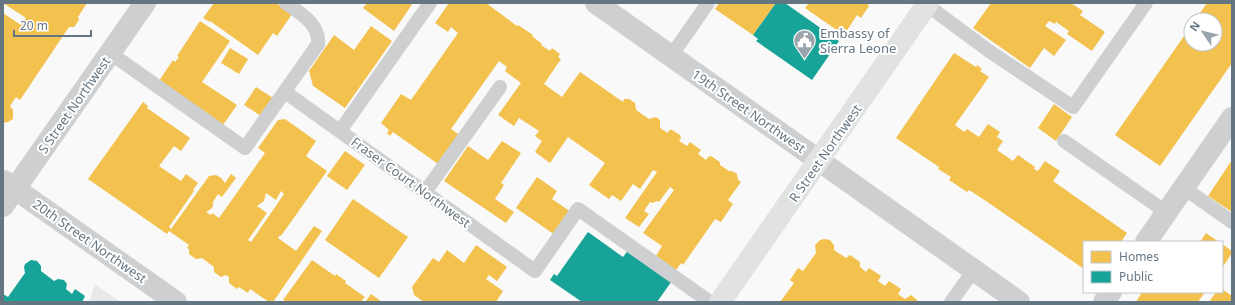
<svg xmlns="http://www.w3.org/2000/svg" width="1235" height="305" font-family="'Noto Sans',sans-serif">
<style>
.built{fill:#e8e9e9}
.homes{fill:#f2c14e;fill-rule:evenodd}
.public{fill:#17a398}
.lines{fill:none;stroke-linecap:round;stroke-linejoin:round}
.service{stroke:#cecfd0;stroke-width:14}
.minor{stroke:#cecfd0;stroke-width:22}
.secondary{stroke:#e1e2e2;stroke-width:22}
.labels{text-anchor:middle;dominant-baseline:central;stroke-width:4;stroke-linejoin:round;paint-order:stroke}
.poi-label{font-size:13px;fill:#657683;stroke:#fff;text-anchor:start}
.street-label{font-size:13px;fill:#657683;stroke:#fff}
</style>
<rect width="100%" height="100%" fill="#f9f9f9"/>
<polygon class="built" points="95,284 121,302 89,302"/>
<g class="homes">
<polygon points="3,3 87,3 78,17 79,20 74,27 69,27 20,100 16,97 10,106 13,110 13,119 8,122 3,123 3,13 21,25 26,18"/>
<polygon points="214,3 276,3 292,14 277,36 273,33 258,55 210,21 210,22 203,18"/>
<polygon points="367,3 413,3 394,31 363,8"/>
<polygon points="449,3 486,3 517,26 518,25 533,35 532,36 542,44 541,45 550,51 552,48 560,54 558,57 561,59 544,84 562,97 580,72 623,102 624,99 629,99 635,103 636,110 649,119 656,117 660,120 660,128 668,133 669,130 672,130 680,135 681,138 679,141 687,146 690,142 701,150 698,154 706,160 708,157 711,156 720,162 720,165 729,171 732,171 737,174 738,180 741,182 728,200 733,204 721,222 715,219 683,265 681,263 676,270 656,256 662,246 643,233 674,190 670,187 659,202 657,201 652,203 650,202 644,211 649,214 639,227 625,218 657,172 653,170 640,189 633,184 621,201 612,195 609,199 589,185 605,163 568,137 550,163 535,152 542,141 535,136 539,131 519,118 514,126 498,115 521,83 505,71 507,67 499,61 451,129 461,136 441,166 393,132 390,136 387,133 389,130 381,123 401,94 411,100 458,33 451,27 448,32 435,23"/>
<polygon points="719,3 776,3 753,35 715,9"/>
<polygon points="809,3 870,3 868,5 869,6 861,18 857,15 844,35 805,8"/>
<polygon points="991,3 1071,3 1083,11 1080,15 1105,32 1092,51 1067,34 1069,31 1056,22 1055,24 1049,21 1045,26 1066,40 1054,56 1044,48 1030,68 973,28"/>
<polygon points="1207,3 1232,3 1232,63 1160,166 1115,135 1191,26 1191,44 1215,44 1215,20 1195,20"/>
<polygon points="200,21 230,41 202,82 237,105 223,125 159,81 173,60 175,62 179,57 177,56"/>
<polygon points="371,26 392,41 345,108 313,86 309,71 334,35 354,50"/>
<polygon points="230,48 248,59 239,74 221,63"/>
<polygon points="954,53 976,67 977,65 982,69 980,71 989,77 955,125 964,132 967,129 979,137 988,124 1000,132 997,137 1003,141 997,150 1013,161 1018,155 1035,167 1034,169 1038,171 1045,161 1060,171 1053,181 1127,233 1121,242 1084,242 1084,269 986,201 969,190 967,192 949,180 951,177 938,169 939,167 896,138"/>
<polygon points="256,87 273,98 261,116 244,105"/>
<path d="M 143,102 L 148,106 L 147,108 L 190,138 L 181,151 L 174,146 L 159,166 L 181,181 L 186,174 L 198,183 L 193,190 L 194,191 L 169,227 L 171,229 L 209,176 L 216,175 L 221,178 L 225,183 L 231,174 L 236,178 L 222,197 L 218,194 L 213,202 L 213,206 L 211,209 L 206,212 L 211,215 L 212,213 L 219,218 L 265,153 L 258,148 L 278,120 L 285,119 L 316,141 L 306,156 L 327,171 L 281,236 L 280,235 L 278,238 L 296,251 L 314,226 L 322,231 L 273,302 L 269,302 L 250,289 L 248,293 L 239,287 L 237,289 L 229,283 L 229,277 L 226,275 L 221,277 L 214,272 L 214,267 L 202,258 L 196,259 L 189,254 L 189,249 L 187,248 L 189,245 L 169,231 L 167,234 L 88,179 ZM 281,191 L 284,194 L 251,242 L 248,240 L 267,213 L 257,206 L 264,201 L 266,193 L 276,200 Z"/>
<polygon points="1054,104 1072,117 1056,141 1038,128"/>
<polygon points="502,141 521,153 501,183 504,185 495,199 514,212 506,223 444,181 468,146 488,160"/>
<polygon points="345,151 365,165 347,190 327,176"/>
<polygon points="1232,160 1232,212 1208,196"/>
<polygon points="537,177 557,191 552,199 571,212 555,235 516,208"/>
<polygon points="353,199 408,237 379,278 325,240"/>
<polygon points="1206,233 1219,242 1200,242"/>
<polygon points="824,239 830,240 834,245 834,250 846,258 850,255 860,262 860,267 866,272 869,268 881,276 878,281 885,286 889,281 901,289 898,294 905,299 911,295 917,300 917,302 780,302 794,283 790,280 798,268 803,271 816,253 815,245 820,240"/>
<polygon points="1222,244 1232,251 1232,253 1222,268"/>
<polygon points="476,245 507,267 497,281 489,275 486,279 503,291 496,302 424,302 414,295 412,287 433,258 439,262 447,250 464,263"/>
<polygon points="312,260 335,276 336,274 346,281 345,283 365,297 362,300 365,302 287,302 283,300"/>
<polygon points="1222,289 1232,296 1232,302 1209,302 1216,292 1222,292"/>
<polygon points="1142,292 1205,292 1198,302 1136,302"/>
<polygon points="371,294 382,302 365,302"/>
</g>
<g class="public">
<polygon points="776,3 785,3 839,41 812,80 756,41 758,39 753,35"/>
<polygon points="588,232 623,257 630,248 674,278 657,302 582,302 550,280 554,274 557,276"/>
<polygon points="31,260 37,261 41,266 41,271 54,281 58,279 64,280 67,284 66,289 72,294 75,289 85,296 82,302 3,302 3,294 8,297 25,273 24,267 25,264"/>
</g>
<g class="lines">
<g class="service">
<polyline points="927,5 989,51 1073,107 1146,3"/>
<path d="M 110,53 L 245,148 L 318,44 C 320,24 300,13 286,3"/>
<polyline points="671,56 708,3"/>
<polyline points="285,92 535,271 578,209 710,302"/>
<polyline points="340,131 430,3"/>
<polyline points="1064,141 1166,212"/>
<polyline points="1184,188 1232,222"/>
<polyline points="425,192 500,87"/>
<polyline points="951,302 974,270"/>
</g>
<g class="minor">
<polyline points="596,3 1019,302"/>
<polyline points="4,181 176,302"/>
<polyline points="3,206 145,3"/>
<polyline points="1146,242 1232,118"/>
<polyline points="1104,302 1111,292"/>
</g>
<polyline class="secondary" points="720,302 928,3"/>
</g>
<defs>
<symbol id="civic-pin" viewBox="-11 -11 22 30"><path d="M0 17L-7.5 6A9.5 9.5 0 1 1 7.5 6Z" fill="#99a4ac" stroke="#fff"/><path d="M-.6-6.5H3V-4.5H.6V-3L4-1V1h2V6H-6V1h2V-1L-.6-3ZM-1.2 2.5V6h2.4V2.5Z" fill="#fff"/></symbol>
</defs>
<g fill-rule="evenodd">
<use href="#civic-pin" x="792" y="28" width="25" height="34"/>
</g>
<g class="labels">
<g class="poi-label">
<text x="820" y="33">Embassy of<tspan x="820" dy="15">Sierra Leone</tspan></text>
</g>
<g class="street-label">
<text transform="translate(74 105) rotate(-55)">S Street Northwest</text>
<text transform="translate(749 111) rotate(35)">19th Street Northwest</text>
<text transform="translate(825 153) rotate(-55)">R Street Northwest</text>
<text transform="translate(411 182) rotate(36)">Fraser Court Northwest</text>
<text transform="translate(90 241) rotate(35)">20th Street Northwest</text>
</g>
</g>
<rect width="1235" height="305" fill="none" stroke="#657683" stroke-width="8"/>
<rect x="1083" y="241" width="140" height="52" fill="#ffffff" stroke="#c1c8cd"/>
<rect x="1091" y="251" width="20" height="12" fill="#f2c14e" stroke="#c1c8cd"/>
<text x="1119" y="261" font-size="12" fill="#657683">Homes</text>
<rect x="1091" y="271" width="20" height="12" fill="#17a398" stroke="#c1c8cd"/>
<text x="1119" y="281" font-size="12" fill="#657683">Public</text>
<g transform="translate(1203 32) rotate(305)"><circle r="19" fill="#ffffff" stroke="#c1c8cd"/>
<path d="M0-3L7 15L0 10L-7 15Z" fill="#99a4ac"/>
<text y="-6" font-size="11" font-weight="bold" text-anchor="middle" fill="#657683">N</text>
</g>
<path d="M14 30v6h77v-6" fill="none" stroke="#657683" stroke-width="2"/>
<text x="20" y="30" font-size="12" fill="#657683" stroke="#ffffff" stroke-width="3" paint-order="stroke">20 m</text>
</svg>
